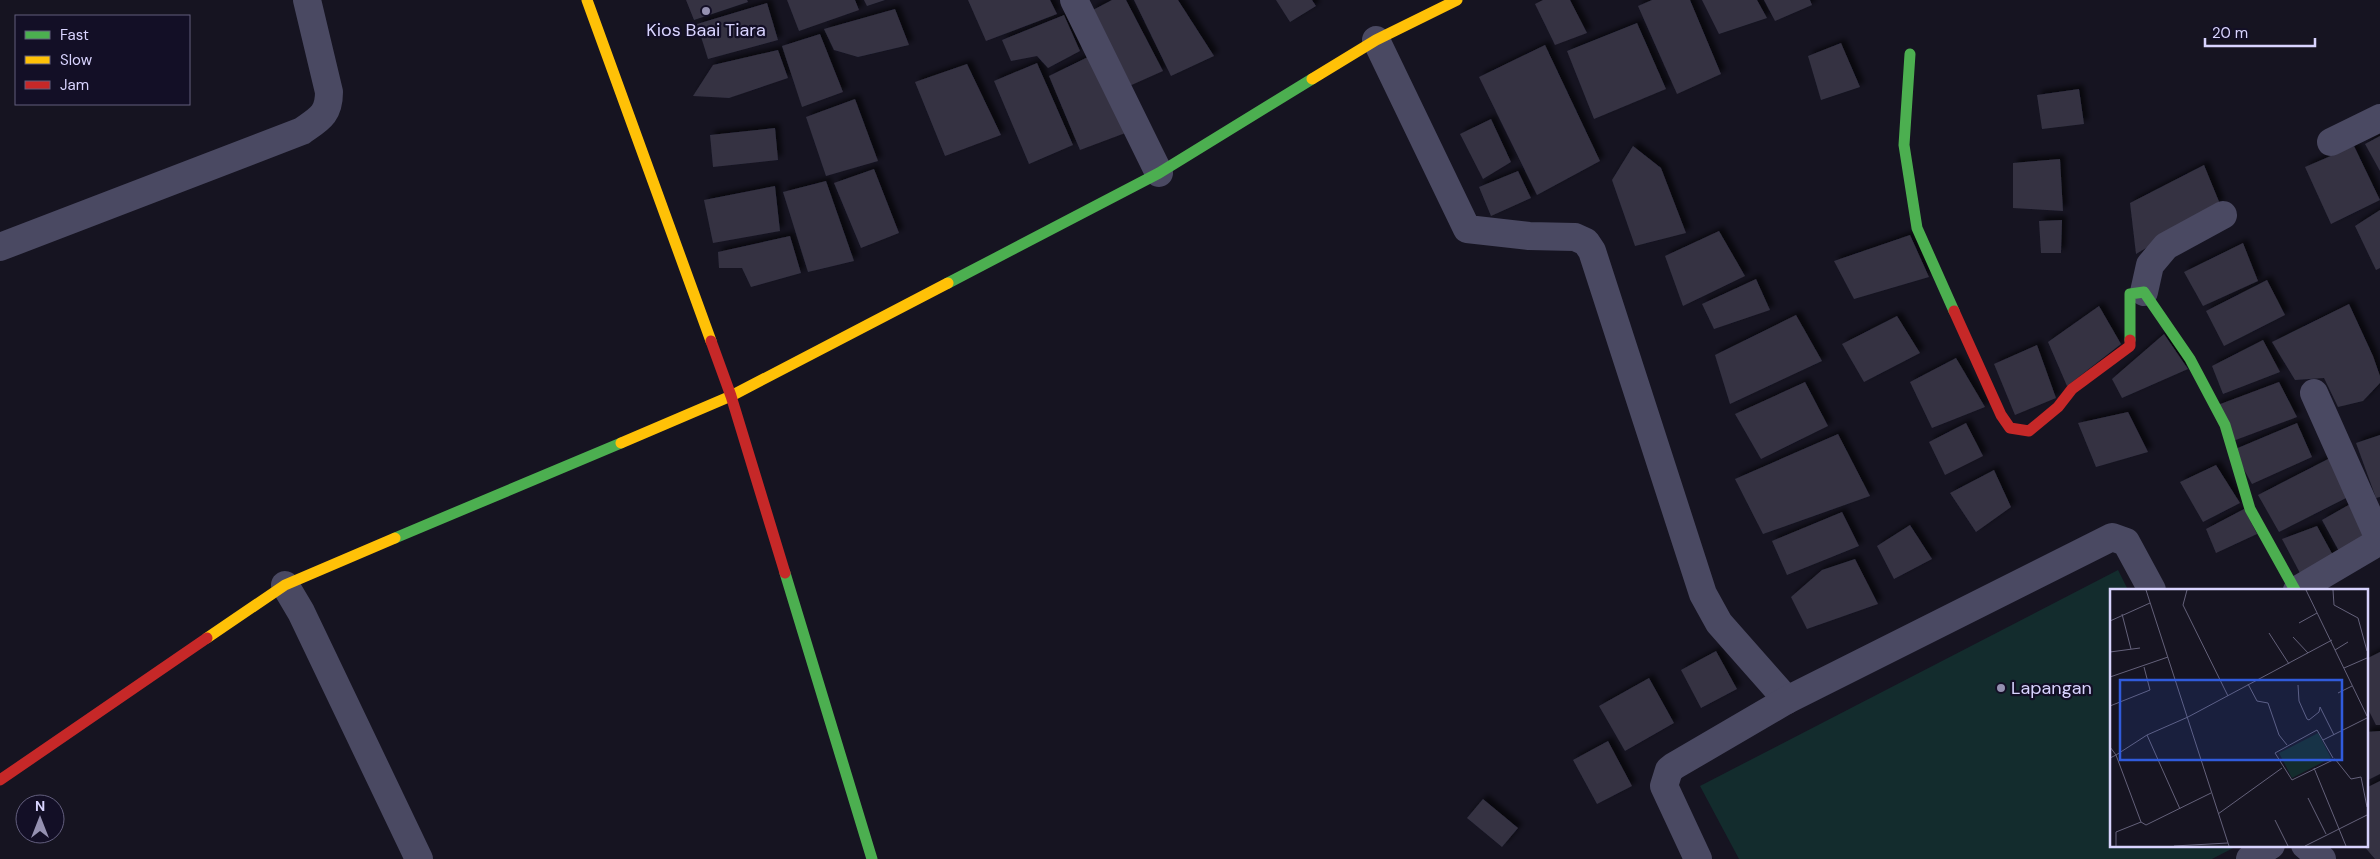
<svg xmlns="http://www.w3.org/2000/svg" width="2380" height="859" font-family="'DM Sans',sans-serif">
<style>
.green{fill:#132c2d}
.building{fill:#343243;filter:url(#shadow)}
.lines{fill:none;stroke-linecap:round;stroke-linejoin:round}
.street{stroke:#4a4962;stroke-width:28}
.fast{stroke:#4caf50;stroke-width:11}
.slow{stroke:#ffc107;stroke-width:11}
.jam{stroke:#c62828;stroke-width:11}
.poi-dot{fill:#9591b1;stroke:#130f26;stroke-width:2}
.labels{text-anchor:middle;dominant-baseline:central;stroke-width:4.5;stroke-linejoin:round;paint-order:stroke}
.poi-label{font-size:18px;fill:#d9d4ff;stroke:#130f26}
.inset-road{fill:none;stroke:#64617a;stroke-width:1}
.view{fill:#305bdc;fill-opacity:0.15;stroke:#305bdc;stroke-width:2.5}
.inset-edge{fill:none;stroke:#d9d4ff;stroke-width:2.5}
</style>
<defs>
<filter id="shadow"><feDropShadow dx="4.5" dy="-4.5" stdDeviation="2.5" flood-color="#0009"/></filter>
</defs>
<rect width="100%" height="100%" fill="#161421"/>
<polygon class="green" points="2118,570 2128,590 2111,590 2111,845 2239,845 2212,859 1739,859 1700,786"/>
<g class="building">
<polygon points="686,0 747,0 748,2 694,20"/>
<polygon points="787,0 855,0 859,10 799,31"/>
<polygon points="864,0 885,0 867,6"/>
<polygon points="968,0 1050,0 1057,14 986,41"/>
<polygon points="1112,0 1126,0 1163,71 1127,87 1091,11"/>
<polygon points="1134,0 1178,0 1214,56 1171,76"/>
<polygon points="1276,0 1312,0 1316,6 1290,22"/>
<polygon points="1543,0 1570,0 1587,33 1555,45 1535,4"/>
<polygon points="1652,0 1690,0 1721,74 1677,94 1638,6"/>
<polygon points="1702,0 1757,0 1767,18 1719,34"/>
<polygon points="1764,0 1810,0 1812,5 1775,21"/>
<polygon points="767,3 778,40 708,59 697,24"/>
<polygon points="895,9 909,45 858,57 834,50 824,29"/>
<polygon points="1064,15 1080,51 1048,68 1037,56 1011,61 1002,40"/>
<polygon points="1637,23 1666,89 1594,119 1567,51"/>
<polygon points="820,34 843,92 802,107 782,46"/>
<polygon points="1841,43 1860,87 1821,100 1808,56"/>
<polygon points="1545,45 1600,161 1537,195 1479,77"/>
<polygon points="778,50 788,78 729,98 693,96 713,65"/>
<polygon points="1090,56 1128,132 1080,150 1049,76"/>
<polygon points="1037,63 1073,145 1029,164 994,81"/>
<polygon points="967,64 1001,135 945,156 915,82"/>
<polygon points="2079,89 2084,124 2042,129 2037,95"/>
<polygon points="855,99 878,161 826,176 806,117"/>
<polygon points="1491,119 1511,162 1483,179 1460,134"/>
<polygon points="775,128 778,160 713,167 710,135"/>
<polygon points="2380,136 2380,171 2365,144"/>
<polygon points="1633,146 1661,168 1686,233 1635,246 1612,180"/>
<polygon points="2354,146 2380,200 2331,224 2305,167"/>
<polygon points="2060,159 2063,211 2013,208 2013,163"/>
<polygon points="2204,165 2220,204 2136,254 2130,203"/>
<polygon points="874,169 899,233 861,248 834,183"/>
<polygon points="1518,171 1531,198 1491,216 1479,187"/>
<polygon points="826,181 854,261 808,272 783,192"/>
<polygon points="775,186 780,231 713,243 704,200"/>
<polygon points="2380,210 2380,268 2376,270 2355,226"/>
<polygon points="2062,220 2061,253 2041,253 2039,221"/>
<polygon points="1719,231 1745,276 1683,306 1665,256"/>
<polygon points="1910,235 1929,277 1854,299 1834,261"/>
<polygon points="790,236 801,273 751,287 742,268 719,268 718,252"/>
<polygon points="2243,243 2258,281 2203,306 2184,272"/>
<polygon points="1756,279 1770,310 1714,329 1702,304"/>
<polygon points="2267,280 2285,315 2224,346 2206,311"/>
<polygon points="2349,304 2373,356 2380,376 2380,383 2363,401 2338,407 2324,378 2295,380 2272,342"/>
<polygon points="2099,306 2121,344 2067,386 2048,342"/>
<polygon points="1796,315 1822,361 1730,404 1715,355"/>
<polygon points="1897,316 1920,353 1864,382 1842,344"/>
<polygon points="2164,334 2188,369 2122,398 2112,379"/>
<polygon points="2263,340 2280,372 2223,394 2212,366"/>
<polygon points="2037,345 2056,398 2015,415 1994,364"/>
<polygon points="1956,358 1985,407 1932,428 1910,382"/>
<polygon points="1805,382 1828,426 1761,459 1735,414"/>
<polygon points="2279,382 2297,417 2233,441 2215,406"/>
<polygon points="2128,412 2148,452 2096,467 2078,423"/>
<polygon points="1966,423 1983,456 1945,475 1929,442"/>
<polygon points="2297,423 2312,457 2252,484 2233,450"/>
<polygon points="1838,434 1870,496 1763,534 1735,479"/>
<polygon points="2380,435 2380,497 2376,498 2356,443"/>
<polygon points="2332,457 2352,495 2279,532 2258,495"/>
<polygon points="2216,465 2240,503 2203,522 2180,482"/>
<polygon points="1994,470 2011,507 1976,532 1950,493"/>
<polygon points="2352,503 2373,537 2340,553 2322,520"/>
<polygon points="2244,509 2257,534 2216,553 2206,529"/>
<polygon points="1842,512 1859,546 1787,575 1772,541"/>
<polygon points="1910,525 1932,559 1894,579 1877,546"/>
<polygon points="2317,526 2335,559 2301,575 2282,539"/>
<polygon points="1855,559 1878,604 1807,629 1791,597 1822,570"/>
<polygon points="1716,651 1737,689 1701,708 1681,670"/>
<polygon points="2380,652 2380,725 2376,725 2366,705 2366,659"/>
<polygon points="1649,678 1674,723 1625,751 1599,706"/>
<polygon points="2380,731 2380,774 2366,781 2366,732"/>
<polygon points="1608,741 1632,786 1597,804 1573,760"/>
<polygon points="2380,781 2380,859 2375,859 2363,845 2366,845 2366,788"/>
<polygon points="1483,799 1518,828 1502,847 1467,818"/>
</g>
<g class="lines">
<g class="street">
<polyline points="1074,0 1159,173"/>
<polyline points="1376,40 1467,229 1529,236 1575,237 1586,242 1592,251 1703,594 1719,623 1787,700"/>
<polyline points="2331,142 2380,118"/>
<path d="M 0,247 L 302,131 C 319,119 329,115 329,92 L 307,0"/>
<polyline points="2144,292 2150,265 2166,246 2223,215"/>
<polyline points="285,585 301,612 419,859"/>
<polyline points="2297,590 2380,541 2314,393"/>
<polyline points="2305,845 2322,859"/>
<polyline points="1698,859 1664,786 1669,770 1674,766 1787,700 2112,537 2126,542 2152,590"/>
<polyline points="2250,859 2271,845"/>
</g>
<g class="fast">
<polyline points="1910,54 1904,145 1917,228 1954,311"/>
<polyline points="948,283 1159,173 1312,79"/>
<polyline points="2130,340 2130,294 2144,292 2190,359 2225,425 2250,509 2295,590"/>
<polyline points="395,538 621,443"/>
<polyline points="785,573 872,859"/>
</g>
<g class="slow">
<polyline points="587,0 711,341"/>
<polyline points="1312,79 1376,40 1457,0"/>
<polyline points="621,443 731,396 948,283"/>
<polyline points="207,638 285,585 395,538"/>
</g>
<g class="jam">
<polyline points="1954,311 2001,415 2010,428 2029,431 2058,407 2072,389 2130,346 2130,340"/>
<polyline points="711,341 731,396 785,573"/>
<polyline points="0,780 207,638"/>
</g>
</g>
<g class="poi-dot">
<circle cx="706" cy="11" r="5"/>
<circle cx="2001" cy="688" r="5"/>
</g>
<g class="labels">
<g class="poi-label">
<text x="706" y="30">Kios Baai Tiara</text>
<text x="2011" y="688" text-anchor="start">Lapangan</text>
</g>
</g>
<g transform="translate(2110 589)">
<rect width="258" height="258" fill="#161421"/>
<path d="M 208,144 L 221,169 L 182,189 L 169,164 Z" fill="#132c2d"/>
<path class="inset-road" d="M 36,1 L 119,257M 77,1 L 73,16 L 118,107M 196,1 L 257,127M 223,1 L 224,16 L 248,29 L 257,62M 12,25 L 21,60M 0,32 L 40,14M 189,34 L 207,24M 159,44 L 179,75M 183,48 L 198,64M 225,61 L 238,53M 0,63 L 30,59M 234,79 L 257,69M 0,88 L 58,68M 138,95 L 147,112 L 158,114 L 169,146 L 177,156M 188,96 L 189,112 L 197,130 L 199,131 L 209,123 L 210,118 L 224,146M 228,104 L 242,97M 0,117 L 40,101 L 34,78M 37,146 L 70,220M 213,151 L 257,129M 0,158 L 6,166 L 0,169M 223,169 L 207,141 L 165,164 L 182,191 L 225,170 L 241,190 L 251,188 L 257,218M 204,179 L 236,257M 101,204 L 36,236 L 31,233 L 6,166 L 37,146 L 78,128 L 222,51M 198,209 L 216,245M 108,225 L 172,179M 165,231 L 178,257M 6,257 L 6,243 L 31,233M 64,257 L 118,254M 195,257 L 257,226"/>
<path class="view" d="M 10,91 L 232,91 L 232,171 L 10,171 Z"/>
<rect width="258" height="258" class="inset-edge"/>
</g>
<rect x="15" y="15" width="175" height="90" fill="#130f26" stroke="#625e7d"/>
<rect x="25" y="31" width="25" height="8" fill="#4caf50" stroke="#625e7d"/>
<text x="60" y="40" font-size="15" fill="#d9d4ff">Fast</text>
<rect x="25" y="56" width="25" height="8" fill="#ffc107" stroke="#625e7d"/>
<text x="60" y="65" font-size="15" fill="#d9d4ff">Slow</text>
<rect x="25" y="81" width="25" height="8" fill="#c62828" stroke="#625e7d"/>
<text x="60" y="90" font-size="15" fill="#d9d4ff">Jam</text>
<g transform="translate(40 819)"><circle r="24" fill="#130f26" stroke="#625e7d"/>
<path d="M0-4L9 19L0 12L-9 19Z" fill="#9591b1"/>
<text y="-8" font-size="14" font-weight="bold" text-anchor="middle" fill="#d9d4ff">N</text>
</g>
<path d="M2205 38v8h110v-8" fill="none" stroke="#d9d4ff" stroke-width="2.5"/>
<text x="2212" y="38" font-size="15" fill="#d9d4ff" stroke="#130f26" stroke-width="4" paint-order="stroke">20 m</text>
</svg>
